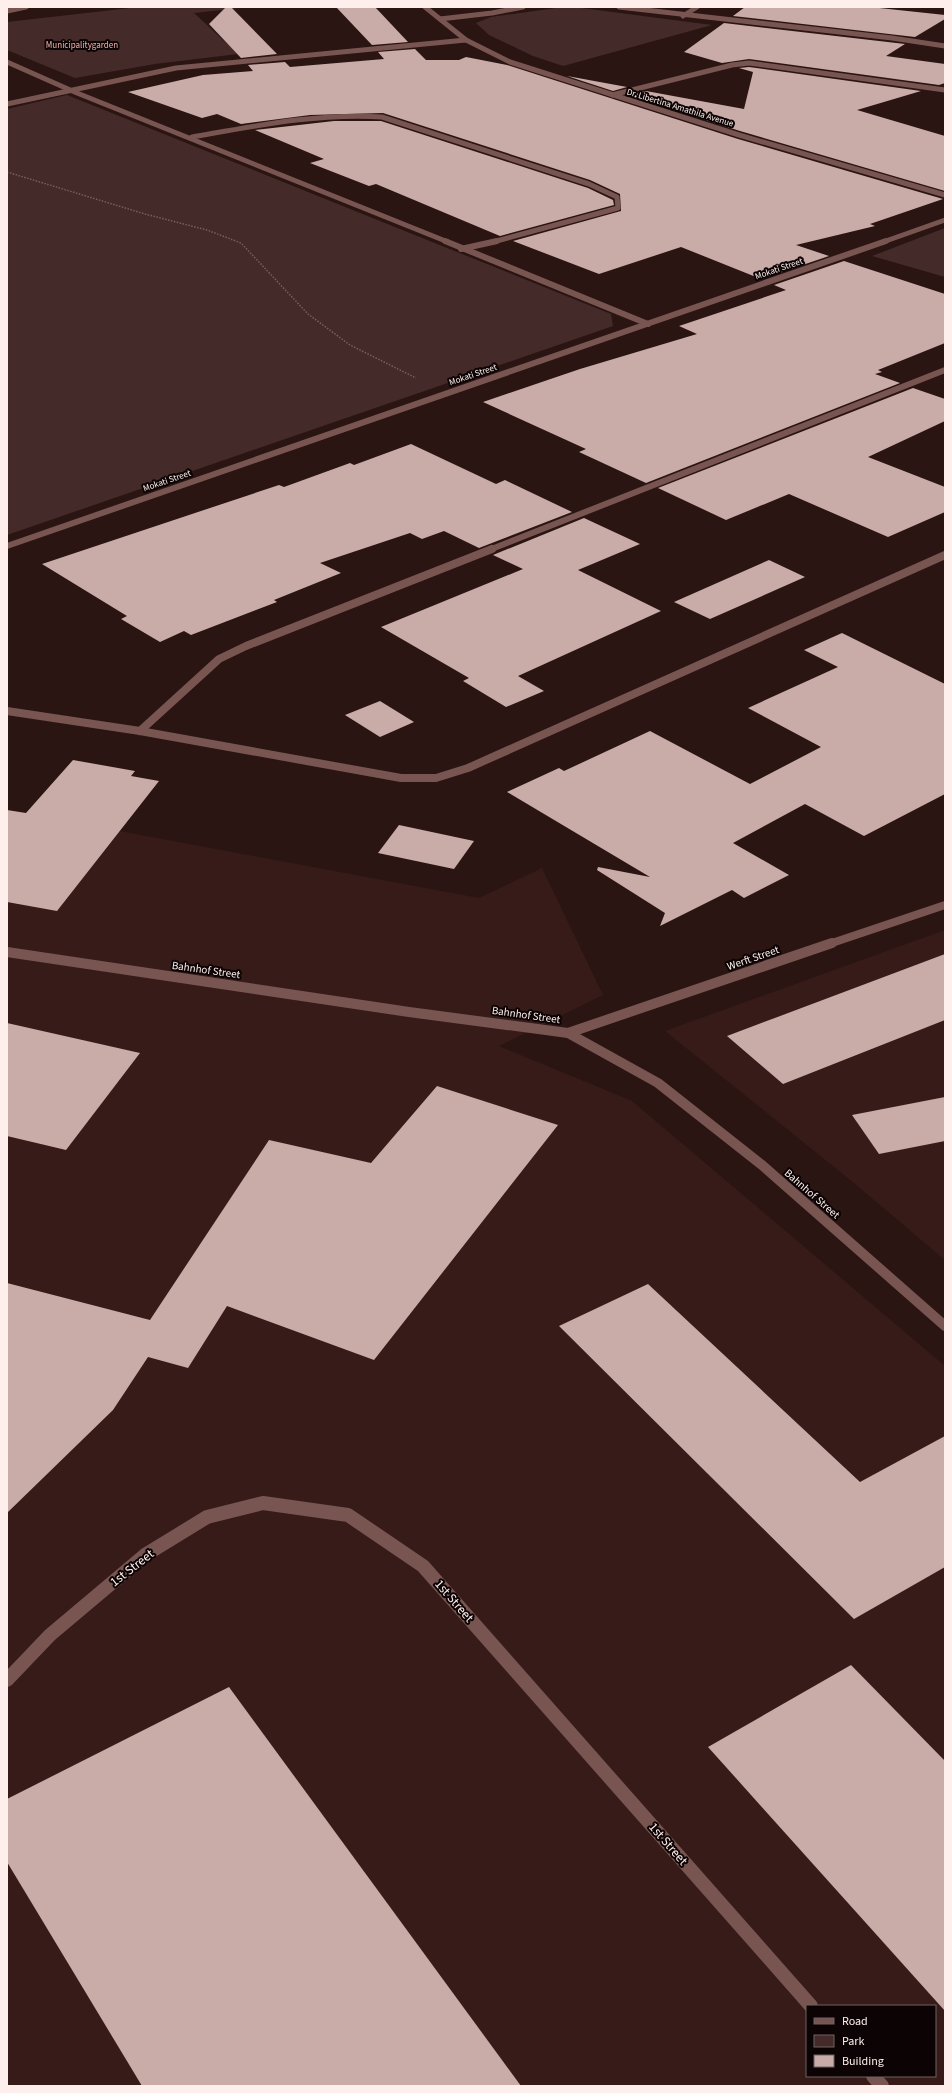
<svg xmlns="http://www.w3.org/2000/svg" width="952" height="2093" font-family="'Source Sans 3',sans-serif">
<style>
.built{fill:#371b19;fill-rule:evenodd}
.green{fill:#442b29}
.building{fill:#c9aca8}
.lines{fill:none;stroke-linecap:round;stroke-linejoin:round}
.path{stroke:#74615f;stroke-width:1.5;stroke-dasharray:1.5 1.5;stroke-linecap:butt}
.service{stroke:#785551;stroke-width:5}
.minor-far4{stroke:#785551;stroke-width:5}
.minor-far3{stroke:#785551;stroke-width:6}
.minor-far2{stroke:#785551;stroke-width:8}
.minor-far1{stroke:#785551;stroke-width:10}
.minor{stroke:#785551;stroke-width:14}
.tertiary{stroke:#785551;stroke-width:5}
.labels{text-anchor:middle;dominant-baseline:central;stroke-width:4;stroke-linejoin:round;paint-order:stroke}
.far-park-label{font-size:9px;fill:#f2b2aa;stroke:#0c0404}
.far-street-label{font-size:9px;fill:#feefec;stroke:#0c0404}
.street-label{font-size:11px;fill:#feefec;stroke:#0c0404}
.near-street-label{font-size:13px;fill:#feefec;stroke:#0c0404}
</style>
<rect width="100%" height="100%" fill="#2a1513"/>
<g class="built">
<path d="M 7,810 L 479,898 L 542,868 L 603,995 L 499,1046 L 632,1101 L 945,1366 L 945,2086 L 7,2086 ZM 807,2006 L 935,2006 L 935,2076 L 807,2076 Z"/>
<polygon points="945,930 945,1260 854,1183 665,1031"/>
</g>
<g class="green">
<polygon points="139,7 249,7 194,13 238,54 155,64 75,78 7,50 7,22"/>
<polygon points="563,7 574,7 712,25 563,66 533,56 489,35 476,23 491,17"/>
<polygon points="67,95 611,314 613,326 7,535 7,109"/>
<polygon points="945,228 945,277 872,256"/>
</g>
<g class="building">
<polygon points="226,7 231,7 277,54 241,58 209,24"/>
<polygon points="336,7 375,7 408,42 372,45"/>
<polygon points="745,7 870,7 945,15 945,19 915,37 733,16"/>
<polygon points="724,23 905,44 886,56 945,64 945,83 939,85 749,59 722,63 684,52"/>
<polygon points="415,49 426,60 459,60 466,57 507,65 738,139 943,199 870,224 875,226 796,245 829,256 761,279 681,247 599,274 513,241 621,211 620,194 590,180 383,113 310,115 241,124 217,114 202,118 128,92 203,75 253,71 248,65 285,62 290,67 384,59 378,52"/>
<polygon points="749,67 921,91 857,110 945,136 945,191 740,131 627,95 646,91 744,109 753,72 739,68"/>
<polygon points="567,76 627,87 613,91"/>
<polygon points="334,121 381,121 588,188 613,200 614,205 500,236 376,184 369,186 310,163 324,159 255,130"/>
<polygon points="844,261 945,294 945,343 878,370 882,372 875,374 900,383 646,483 579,452 586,449 483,402 580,369 697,334 679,326 786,290 774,285"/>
<polygon points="913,388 945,399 945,421 868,457 945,487 945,512 888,537 789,494 726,520 658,488"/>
<polygon points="411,444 496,484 505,480 572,512 479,548 444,531 422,539 410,533 320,563 341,573 274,600 277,602 191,635 184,631 160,642 121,619 127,616 42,564 279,485 284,487 350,463 354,465"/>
<polygon points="584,518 640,544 578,570 661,611 518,676 544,691 506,707 463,681 469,678 381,627 523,569 493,555"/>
<polygon points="769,560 805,577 710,619 674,602"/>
<polygon points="842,633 945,684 945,794 864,836 805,804 733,843 789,875 744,898 732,890 660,926 665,913 597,870 598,867 650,877 507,792 559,768 564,771 650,731 750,784 821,747 748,708 838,667 804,650"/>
<polygon points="380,701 414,722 380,737 345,715"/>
<polygon points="73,760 135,771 131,776 159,781 57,911 7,902 7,810 26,813"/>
<polygon points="399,825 474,841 454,869 378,853"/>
<polygon points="945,954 945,1020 783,1084 727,1036"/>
<polygon points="7,1023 140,1053 66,1150 7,1136"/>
<polygon points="437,1086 558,1125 374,1360 227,1306 188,1368 148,1357 113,1410 7,1513 7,1283 150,1320 269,1140 371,1163"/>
<polygon points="945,1097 945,1141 879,1154 852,1115"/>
<polygon points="648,1284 860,1482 945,1436 945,1567 854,1619 559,1326"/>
<polygon points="851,1665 945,1761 945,2011 708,1747"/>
<polygon points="229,1687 521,2086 142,2086 7,1862 7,1799"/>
</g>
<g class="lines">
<polyline class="path" points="7,172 145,214 207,230 241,243 308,314 350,345 416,378"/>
<polyline class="service" points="612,95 732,65 749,63 945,90"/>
<g class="minor-far4">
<polyline points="619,7 892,38 945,46"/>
<polyline points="7,11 26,7"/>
<polyline points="683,16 697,7"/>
<polyline points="440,19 492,13 523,7"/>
<polyline points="7,62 77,93 448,242"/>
<polyline points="7,104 176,68 466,40"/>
<path d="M 192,137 C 255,126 317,113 382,117 L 589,184 L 617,197 L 618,208 L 493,242"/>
<polyline points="883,242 945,220"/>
</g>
<g class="minor-far3">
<polyline points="445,241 648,324"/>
<polyline points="461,249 497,241"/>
<polyline points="7,546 886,241"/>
<polyline points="489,550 945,370"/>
</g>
<g class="minor-far2">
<polyline points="7,711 140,731 401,778 436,778 468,768 945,555"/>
<polyline points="140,731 219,659 246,646 492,549"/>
<polyline points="829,944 945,905"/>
</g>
<g class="minor-far1">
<polyline points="7,952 409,1012 568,1033 658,1083 762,1165 945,1326"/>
<polyline points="568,1033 832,943"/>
</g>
<g class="minor">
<polyline points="7,1680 50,1635 145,1555 207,1517 263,1503 348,1515 423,1566 811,2006"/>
<polyline points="873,2076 882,2086"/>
</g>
<polyline class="tertiary" points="425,7 466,40 510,62 739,135 945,195"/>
</g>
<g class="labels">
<g class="far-park-label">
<text x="82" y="45">Municipalitygarden</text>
</g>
<g class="far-street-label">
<text transform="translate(680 108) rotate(17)">Dr. Libertina Amathila Avenue</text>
<text transform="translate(779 269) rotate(-19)">Mokati Street</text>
<text transform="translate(473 375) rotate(-19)">Mokati Street</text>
<text transform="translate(167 481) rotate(-19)">Mokati Street</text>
</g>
<g class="street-label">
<text transform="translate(753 958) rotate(-19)">Werft Street</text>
<text transform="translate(206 970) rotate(8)">Bahnhof Street</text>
<text transform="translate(526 1015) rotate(8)">Bahnhof Street</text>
<text transform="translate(812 1194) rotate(41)">Bahnhof Street</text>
</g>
<g class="near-street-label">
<text transform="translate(132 1568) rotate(-38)">1st Street</text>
<text transform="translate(454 1601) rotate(49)">1st Street</text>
<text transform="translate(668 1844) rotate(49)">1st Street</text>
</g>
</g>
<rect width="952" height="2093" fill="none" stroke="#feefec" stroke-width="16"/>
<rect x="806" y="2005" width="130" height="72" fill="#0c0404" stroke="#6d6261"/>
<rect x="814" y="2018" width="20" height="6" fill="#785551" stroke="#6d6261"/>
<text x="842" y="2025" font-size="12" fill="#feefec">Road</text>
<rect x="814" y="2035" width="20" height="12" fill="#442b29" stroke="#6d6261"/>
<text x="842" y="2045" font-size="12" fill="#feefec">Park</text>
<rect x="814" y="2055" width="20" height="12" fill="#c9aca8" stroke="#6d6261"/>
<text x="842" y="2065" font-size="12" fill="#feefec">Building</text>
</svg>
